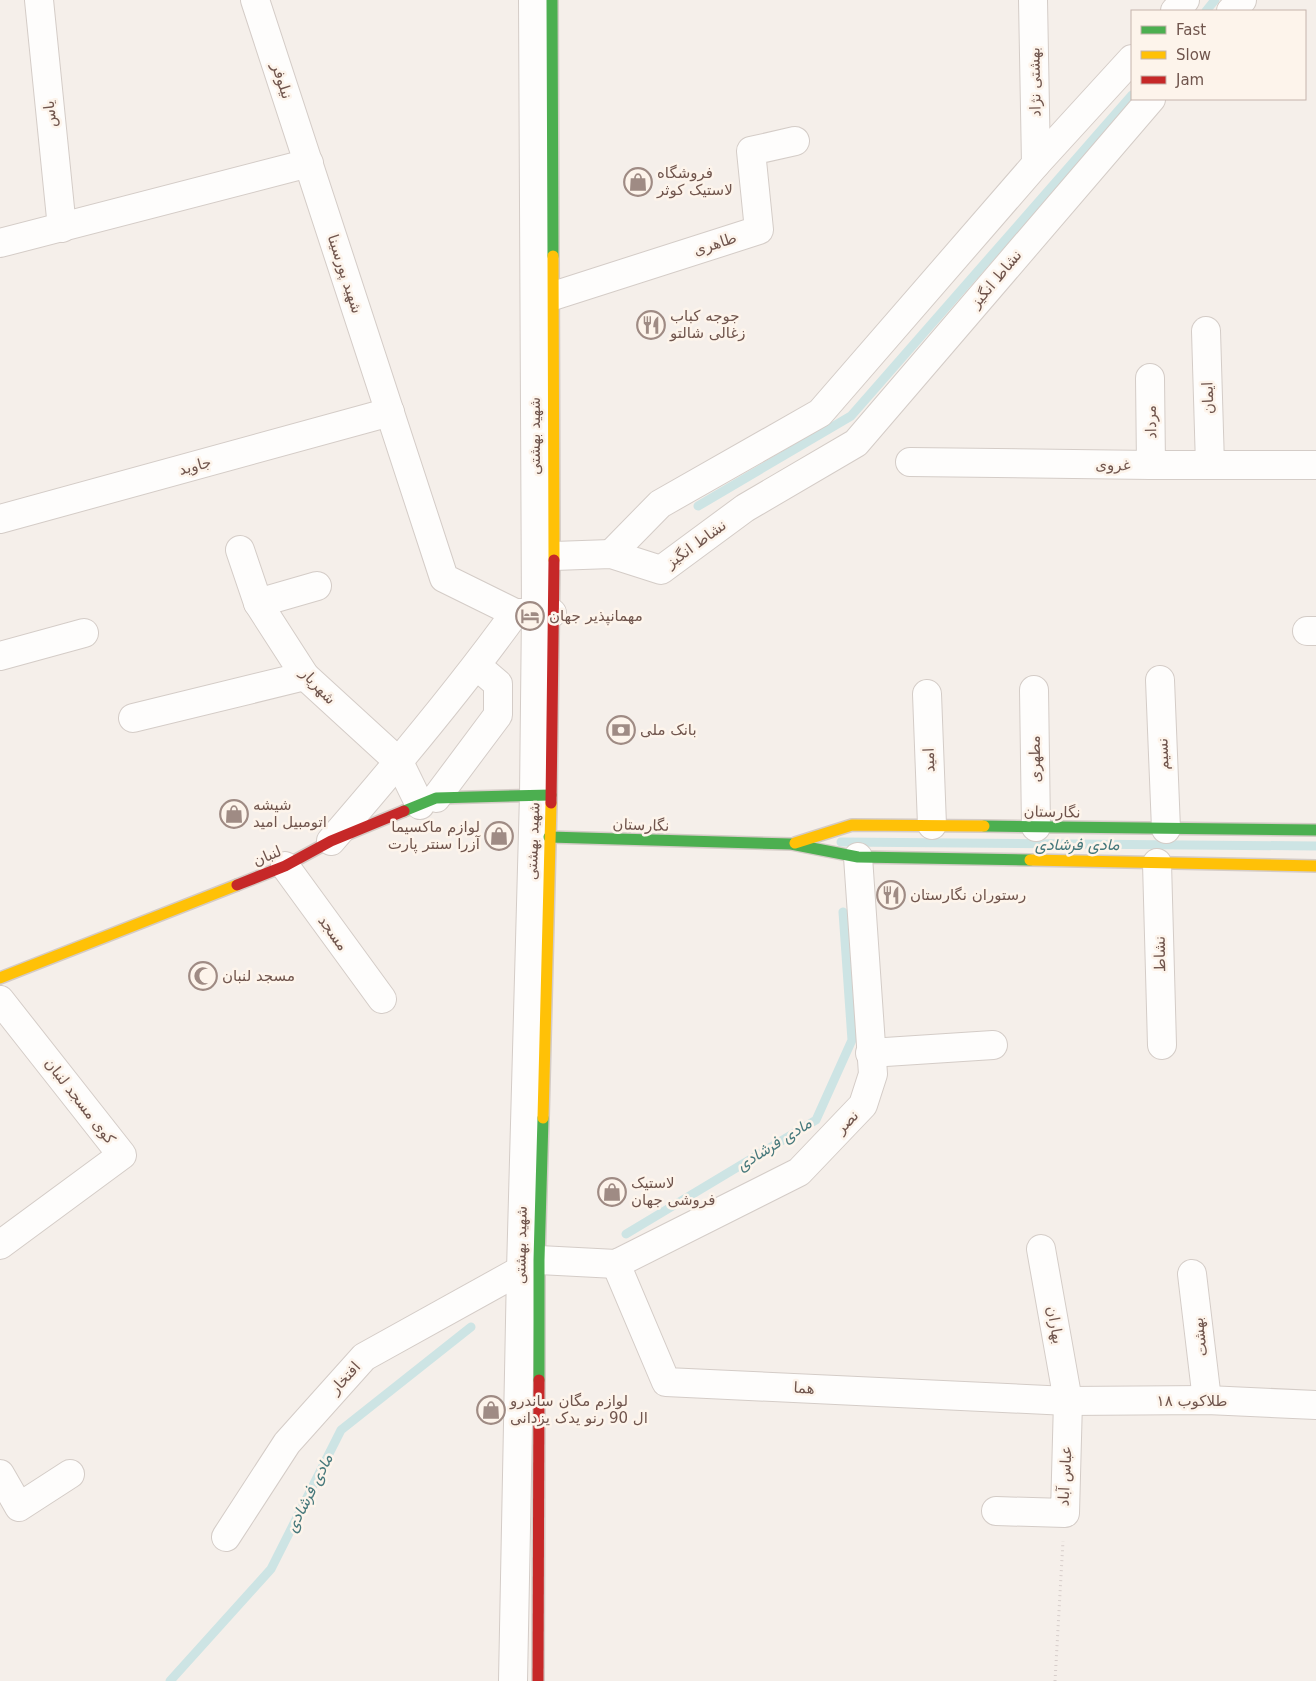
<svg xmlns="http://www.w3.org/2000/svg" width="1316" height="1681" font-family="'DejaVu Sans',Vazirmatn,sans-serif">
<style>
.lines{fill:none;stroke-linecap:round;stroke-linejoin:round}
.stream{stroke:#cde4e4;stroke-width:9}
.street-casing{stroke:#d4ccc7;stroke-width:30}
.fast-casing{stroke:#d4cbc6;stroke-width:14}
.slow-casing{stroke:#d4cbc6;stroke-width:14}
.jam-casing{stroke:#d4cbc6;stroke-width:14}
.path{stroke:#d7cecb;stroke-width:3;stroke-dasharray:1 4;stroke-linecap:butt}
.street{stroke:#fefdfc;stroke-width:28}
.fast{stroke:#4caf50;stroke-width:11}
.slow{stroke:#ffc107;stroke-width:11}
.jam{stroke:#c62828;stroke-width:11}
.labels{text-anchor:middle;dominant-baseline:central;stroke-width:5;stroke-linejoin:round;paint-order:stroke}
.street-label{font-size:15px;fill:#70554d;stroke:#fdf4eb}
.poi-label{font-size:15px;fill:#70554d;stroke:#fdf4eb;text-anchor:start}
.water-label{font-size:16px;font-style:italic;fill:#46787b;stroke:#fdf4eb}
</style>
<rect width="100%" height="100%" fill="#f5efea"/>
<g class="lines">
<g class="stream">
<polyline points="1206,11 1215,0"/>
<polyline points="698,506 851,416 1132,95"/>
<polyline points="841,842 1316,846"/>
<polyline points="626,1234 816,1120 852,1040 843,912"/>
<polyline points="170,1681 271,1569 341,1430 471,1327"/>
</g>
<defs>
<g id="street">
<polyline points="39,0 62,228"/>
<polyline points="255,0 444,578 515,613 552,613"/>
<polyline points="1033,0 1036,164"/>
<polyline points="1175,11 1185,0"/>
<polyline points="1231,11 1242,0"/>
<polyline points="0,243 309,163"/>
<polyline points="553,296 759,230 751,151 795,141"/>
<polyline points="1206,331 1210,465"/>
<polyline points="1150,378 1151,465"/>
<polyline points="910,462 1151,465 1316,465"/>
<polyline points="0,519 390,412"/>
<polyline points="240,550 258,603 305,676 399,762 420,805"/>
<polyline points="611,554 660,504 820,413 1036,164 1132,59"/>
<polyline points="554,556 611,554 661,570 745,508 856,443 1151,99"/>
<polyline points="258,603 317,586"/>
<polyline points="1307,631 1316,631"/>
<polyline points="0,656 84,633"/>
<polyline points="1160,680 1166,829"/>
<polyline points="1034,690 1036,827"/>
<polyline points="927,694 932,825"/>
<polyline points="133,718 305,676"/>
<polyline points="436,798 498,715 498,684 477,666"/>
<path d="M 331,841 C 395,767 458,692 515,613"/>
<polyline points="1157,863 1162,1045"/>
<polyline points="285,866 382,999"/>
<polyline points="0,1000 122,1155 0,1245"/>
<polyline points="870,1053 993,1045"/>
<polyline points="616,1264 666,1382 1068,1401 1207,1400 1316,1405"/>
<polyline points="1192,1274 1207,1400"/>
<polyline points="0,1474 19,1507 70,1474"/>
<polyline points="996,1511 1065,1513 1068,1401 1041,1249"/>
<polyline points="226,1537 287,1443 364,1357 539,1260 616,1264 799,1172 863,1105 873,1074 858,857"/>
<polyline points="513,1681 521,1270 534,795 536,613 533,0"/>
</g>
<g id="fast">
<polyline points="552,0 553,256"/>
<polyline points="404,811 436,798 551,795"/>
<polyline points="984,826 1316,830"/>
<polyline points="549,837 791,844 858,857 1030,860"/>
<polyline points="539,1380 539,1260 543,1118"/>
</g>
<g id="slow">
<polyline points="553,256 554,560"/>
<polyline points="795,843 852,825 984,826"/>
<polyline points="1030,860 1316,866"/>
<polyline points="0,978 237,885"/>
<polyline points="543,1118 551,803"/>
</g>
<g id="jam">
<polyline points="551,803 554,560"/>
<polyline points="237,885 285,866 331,841 404,811"/>
<polyline points="538,1681 539,1380"/>
</g>
</defs>
<use href="#street" class="street-casing"/>
<use href="#fast" class="fast-casing"/>
<use href="#slow" class="slow-casing"/>
<use href="#jam" class="jam-casing"/>
<polyline class="path" points="1055,1681 1063,1541"/>
<use href="#street" class="street"/>
<use href="#fast" class="fast"/>
<use href="#slow" class="slow"/>
<use href="#jam" class="jam"/>
</g>
<defs>
<symbol id="shop-ring" viewBox="-11 -11 22 22"><circle r="9.5" fill="#fdf4eb" stroke="#9f8b84" stroke-width="1.5"/><path d="M-5-2.5h2.3a2.7 3.5 0 0 1 5.4 0H5L5.5 6h-11ZM-1.5-2.5h3a1.5 2.3 0 0 0-3 0Z" fill="#9f8b84"/></symbol>
<symbol id="restaurant-ring" viewBox="-11 -11 22 22"><circle r="9.5" fill="#fdf4eb" stroke="#9f8b84" stroke-width="1.5"/><path d="M-5-6h1v4h1v-4h1v4h1v-4h1v5L-1.5 .5V6h-2V.5L-5-1ZM5-6V6H3V1.5H1.5Q1.5-4 5-6Z" fill="#9f8b84"/></symbol>
<symbol id="hotel-ring" viewBox="-11 -11 22 22"><circle r="9.5" fill="#fdf4eb" stroke="#9f8b84" stroke-width="1.5"/><path d="M-6-4.5h1.5V1H6V5H4.5V3h-9V5H-6ZM-4 0a1.8 1.8 0 1 1 3.6 0ZM.5 0V-2.5h3Q6-2.5 6 0Z" fill="#9f8b84"/></symbol>
<symbol id="bank-ring" viewBox="-11 -11 22 22"><circle r="9.5" fill="#fdf4eb" stroke="#9f8b84" stroke-width="1.5"/><path d="M-6-4H6V4H-6ZM0-2.3a2.3 2.3 0 1 0 0 4.6a2.3 2.3 0 1 0 0-4.6Z" fill="#9f8b84"/></symbol>
<symbol id="mosque-ring" viewBox="-11 -11 22 22"><circle r="9.5" fill="#fdf4eb" stroke="#9f8b84" stroke-width="1.5"/><path d="M3.5-4.9A6 6 0 1 0 3.5 4.9A5 5 0 1 1 3.5-4.9Z" fill="#9f8b84"/></symbol>
</defs>
<g fill-rule="evenodd">
<use href="#shop-ring" x="622" y="166" width="32" height="32"/>
<use href="#restaurant-ring" x="635" y="309" width="32" height="32"/>
<use href="#hotel-ring" x="514" y="600" width="32" height="32"/>
<use href="#bank-ring" x="605" y="714" width="32" height="32"/>
<use href="#shop-ring" x="218" y="798" width="32" height="32"/>
<use href="#shop-ring" x="483" y="820" width="32" height="32"/>
<use href="#restaurant-ring" x="875" y="879" width="32" height="32"/>
<use href="#mosque-ring" x="187" y="960" width="32" height="32"/>
<use href="#shop-ring" x="596" y="1176" width="32" height="32"/>
<use href="#shop-ring" x="475" y="1394" width="32" height="32"/>
</g>
<g class="labels">
<g class="street-label">
<text transform="translate(282 81) rotate(72)">نیلوفر</text>
<text transform="translate(1035 82) rotate(-91)">بهشتی نژاد</text>
<text transform="translate(50 114) rotate(-96)">یاس</text>
<text transform="translate(715 244) rotate(-18)">طاهری</text>
<text transform="translate(345 274) rotate(72)">شهید پورسینا</text>
<text transform="translate(996 279) rotate(-50)">نشاط انگیز</text>
<text transform="translate(1208 398) rotate(-92)">ایمان</text>
<text transform="translate(1151 422) rotate(-91)">مرداد</text>
<text transform="translate(535 436) rotate(-90)">شهید بهشتی</text>
<text transform="translate(1113 465) rotate(1)">غروی</text>
<text transform="translate(195 466) rotate(-15)">جاوید</text>
<text transform="translate(696 544) rotate(-36)">نشاط انگیز</text>
<text transform="translate(318 686) rotate(46)">شهریار</text>
<text transform="translate(1163 754) rotate(-92)">نسیم</text>
<text transform="translate(1035 759) rotate(-91)">مطهری</text>
<text transform="translate(929 760) rotate(-92)">امید</text>
<text transform="translate(1052 812) rotate(1)">نگارستان</text>
<text transform="translate(641 825) rotate(2)">نگارستان</text>
<text transform="translate(533 841) rotate(-88)">شهید بهشتی</text>
<text transform="translate(267 856) rotate(-23)">لنبان</text>
<text transform="translate(333 933) rotate(54)">مسجد</text>
<text transform="translate(1160 954) rotate(-91)">نشاط</text>
<text transform="translate(80 1101) rotate(52)">کوی مسجد لنبان</text>
<text transform="translate(847 1122) rotate(-46)">نصر</text>
<text transform="translate(521 1245) rotate(-89)">شهید بهشتی</text>
<text transform="translate(1055 1325) rotate(80)">بهاران</text>
<text transform="translate(1200 1337) rotate(-97)">بهشت</text>
<text transform="translate(345 1378) rotate(-48)">افتخار</text>
<text transform="translate(804 1388) rotate(3)">هما</text>
<text x="1192" y="1401">طلاکوب ۱۸</text>
<text transform="translate(1065 1476) rotate(-87)">عباس آباد</text>
</g>
<g class="poi-label">
<text x="657" y="173">فروشگاه<tspan x="657" dy="17">لاستیک کوثر</tspan></text>
<text x="670" y="316">جوجه کباب<tspan x="670" dy="17">زغالی شالتو</tspan></text>
<text x="549" y="616">مهمانپذیر جهان</text>
<text x="640" y="730">بانک ملی</text>
<text x="253" y="805">شیشه<tspan x="253" dy="17">اتومبیل امید</tspan></text>
<text x="480" y="827" text-anchor="end">لوازم ماکسیما<tspan x="480" dy="17">آزرا سنتر پارت</tspan></text>
<text x="910" y="895">رستوران نگارستان</text>
<text x="222" y="976">مسجد لنبان</text>
<text x="631" y="1183">لاستیک<tspan x="631" dy="17">فروشی جهان</tspan></text>
<text x="510" y="1401">لوازم مگان ساندرو<tspan x="510" dy="17">ال 90 رنو یدک یزدانی</tspan></text>
</g>
<g class="water-label">
<text x="1077" y="844">مادی فرشادی</text>
<text transform="translate(774 1144) rotate(-32)">مادی فرشادی</text>
<text transform="translate(309 1493) rotate(-63)">مادی فرشادی</text>
</g>
</g>
<rect x="1131" y="10" width="175" height="90" fill="#fdf4eb" stroke="#c5b4ac"/>
<rect x="1141" y="26" width="25" height="8" fill="#4caf50" stroke="#c5b4ac"/>
<text x="1176" y="35" font-size="15" fill="#70554d">Fast</text>
<rect x="1141" y="51" width="25" height="8" fill="#ffc107" stroke="#c5b4ac"/>
<text x="1176" y="60" font-size="15" fill="#70554d">Slow</text>
<rect x="1141" y="76" width="25" height="8" fill="#c62828" stroke="#c5b4ac"/>
<text x="1176" y="85" font-size="15" fill="#70554d">Jam</text>
</svg>
